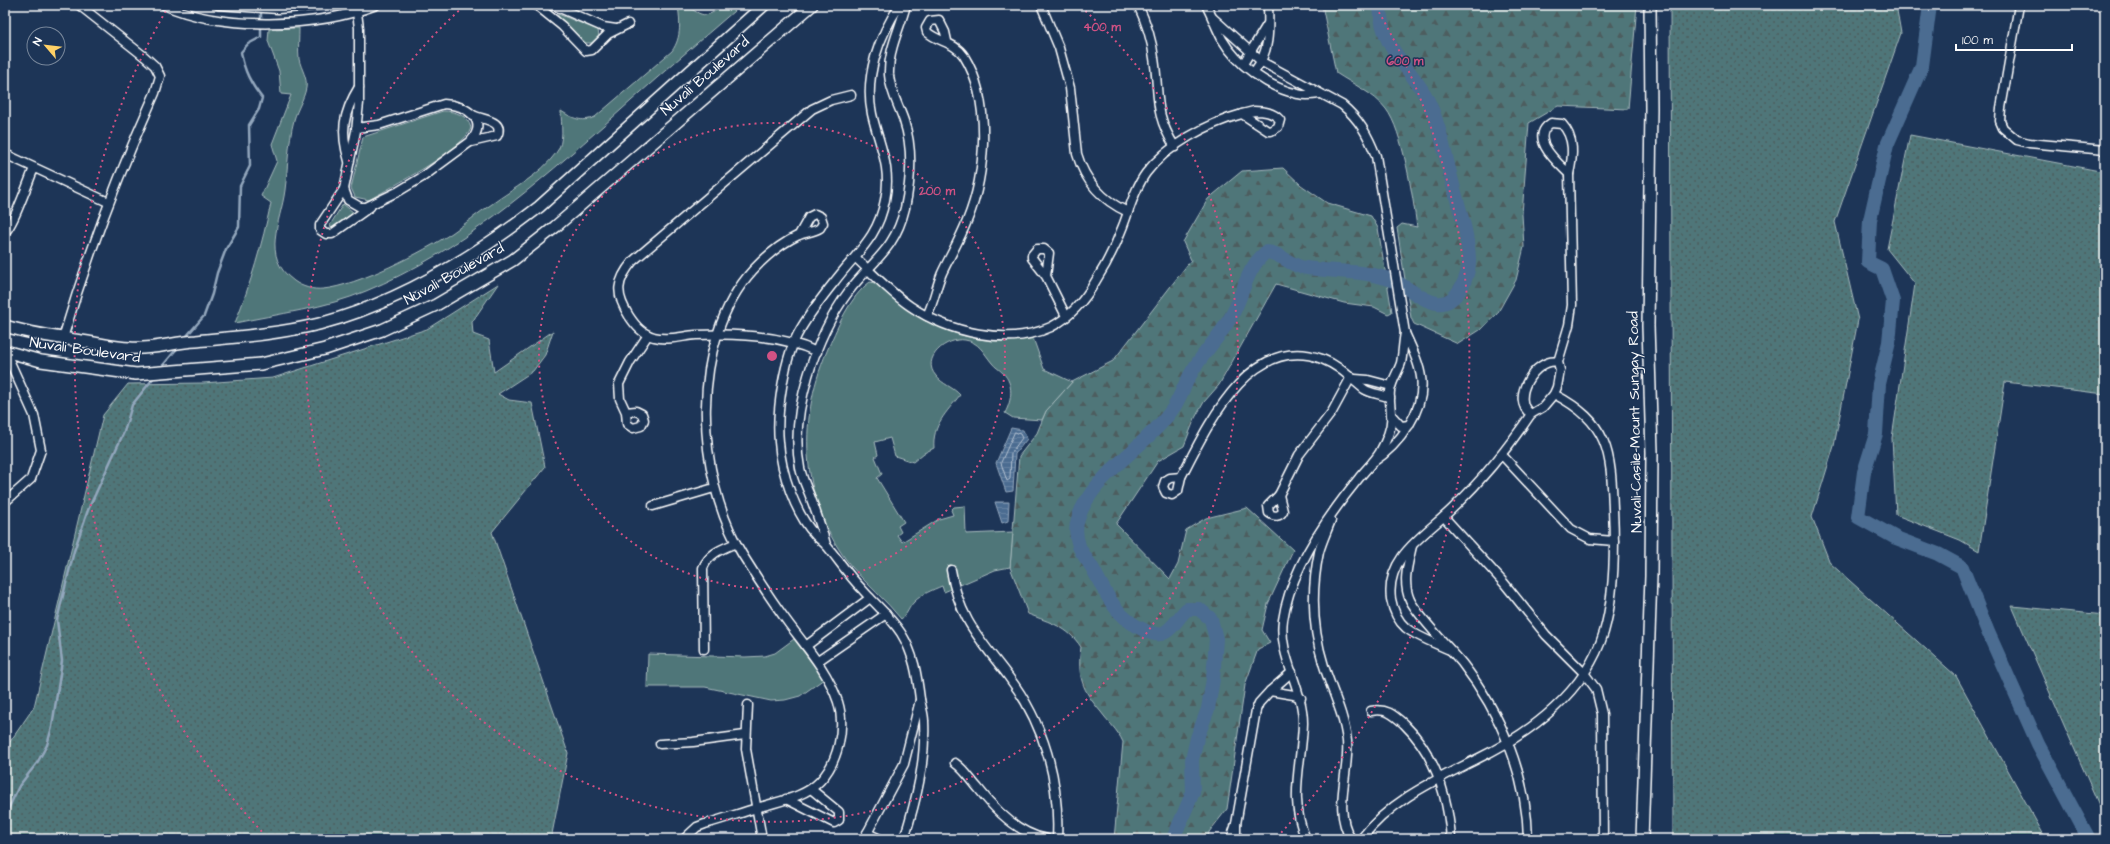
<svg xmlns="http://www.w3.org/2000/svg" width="2110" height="844" font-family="'Architects Daughter',sans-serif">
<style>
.grass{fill:url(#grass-dots);stroke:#a7babc}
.forest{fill:url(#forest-firs);stroke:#a7babc}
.park{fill:#4f7679;stroke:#a7babc}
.water{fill:url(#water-rules);stroke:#93a7bd}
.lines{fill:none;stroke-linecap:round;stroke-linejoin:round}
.shore{stroke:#b7c4d3;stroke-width:1}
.stream{stroke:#93a7bd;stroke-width:2.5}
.river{stroke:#4b6c91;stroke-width:14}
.street-casing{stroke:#fff;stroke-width:11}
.secondary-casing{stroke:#fff;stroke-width:14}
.street{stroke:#1d3557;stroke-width:8}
.secondary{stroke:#1d3557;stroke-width:11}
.ring{fill:none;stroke:#d15284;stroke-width:2;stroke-dasharray:2 4}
.labels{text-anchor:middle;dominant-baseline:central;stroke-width:3;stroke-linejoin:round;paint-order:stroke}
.street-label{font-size:15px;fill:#fff;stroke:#1d3557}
.centre{fill:#d15284;stroke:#1d3557;stroke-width:2}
.ring-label{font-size:12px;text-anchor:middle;font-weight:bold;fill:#d15284;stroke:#1d3557;stroke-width:3;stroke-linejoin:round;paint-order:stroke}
</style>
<defs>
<pattern id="grass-dots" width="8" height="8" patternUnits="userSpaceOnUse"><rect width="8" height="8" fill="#4f7679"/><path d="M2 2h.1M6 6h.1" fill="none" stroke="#4d5d5e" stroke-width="1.8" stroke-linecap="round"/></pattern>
<pattern id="forest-firs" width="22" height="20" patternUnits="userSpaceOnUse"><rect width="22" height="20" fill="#4f7679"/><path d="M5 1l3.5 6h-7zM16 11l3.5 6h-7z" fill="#4d5d5e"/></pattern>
<pattern id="water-rules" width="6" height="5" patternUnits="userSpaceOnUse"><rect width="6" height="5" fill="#4b6c91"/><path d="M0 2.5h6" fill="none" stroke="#6682a2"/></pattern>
</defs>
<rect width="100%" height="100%" fill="#1d3557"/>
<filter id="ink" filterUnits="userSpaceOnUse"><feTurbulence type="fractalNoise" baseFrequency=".025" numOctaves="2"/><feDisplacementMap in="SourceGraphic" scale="8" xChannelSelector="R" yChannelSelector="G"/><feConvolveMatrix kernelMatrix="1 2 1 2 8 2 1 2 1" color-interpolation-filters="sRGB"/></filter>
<g filter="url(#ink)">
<g class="grass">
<polygon points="1670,5 1896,5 1901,33 1835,222 1858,320 1834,446 1812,517 1830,563 1956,676 2046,839 1673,839"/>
<polygon points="1910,135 2105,172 2105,394 2005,382 1979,551 1960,540 1896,515 1892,438 1915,284 1887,249"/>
<polygon points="498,284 472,322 473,334 489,340 494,372 553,331 545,355 533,371 498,394 509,400 532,403 545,467 492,532 568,753 551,839 5,839 5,749 34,707 103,415 128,384 203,383 273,378 427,329"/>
<polygon points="2012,606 2105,615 2105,819"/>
</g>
<g class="forest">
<path d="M 1322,5 L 1637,5 L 1628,109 L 1558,106 L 1529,123 L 1522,214 L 1524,247 L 1516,280 L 1497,314 L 1480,330 L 1458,344 L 1414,324 L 1411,318 L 1397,228 L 1402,224 L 1417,227 C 1413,198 1403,131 1386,109 C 1374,93 1352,84 1336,73 Z"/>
<path d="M 1283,168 L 1301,185 L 1327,203 L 1371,216 L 1378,228 L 1392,312 L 1388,314 L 1374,307 L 1344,303 L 1276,284 L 1219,385 L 1204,402 L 1195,418 L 1184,446 L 1158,461 L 1116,524 L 1170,579 L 1178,564 L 1186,530 L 1206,518 L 1247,508 L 1293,550 L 1268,604 L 1262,630 L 1270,643 L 1258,649 L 1245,685 L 1227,809 L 1209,832 L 1208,839 L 1114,839 L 1123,742 C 1117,729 1109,723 1101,712 C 1082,690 1077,676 1081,647 C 1067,626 1051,623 1028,614 L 1010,567 L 1019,456 L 1037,433 L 1046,411 L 1072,382 L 1113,361 L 1191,260 L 1183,242 L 1208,199 L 1242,171 Z"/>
</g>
<g class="park">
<path d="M 678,5 C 697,5 700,27 722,5 L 741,5 C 698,42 654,80 612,118 C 536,185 460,252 366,291 C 327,308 277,314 235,323 C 251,283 262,244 271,203 L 261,196 L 277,161 L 272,144 L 291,95 L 281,94 L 279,71 L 268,41 L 269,29 L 299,28 C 299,38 298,49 299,59 C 301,69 308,78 306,88 C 304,99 297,109 294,120 C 288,143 288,167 285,190 C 281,222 260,256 294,281 C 302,287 313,290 323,289 C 357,286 423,252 452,233 C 465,224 478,213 492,204 C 514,188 540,175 556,153 C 565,142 561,124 561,111 C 572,118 582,123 595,117 L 672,51 C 682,37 680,21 678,5 Z"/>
<polygon points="558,14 598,30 599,37 592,43 584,43 558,18"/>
<path d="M 443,111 C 455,111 468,115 471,128 C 465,149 389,188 369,200 L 355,197 L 351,188 L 363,137 Z"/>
<polygon points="343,204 353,212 352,214 331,228 330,225"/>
<path d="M 870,282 L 875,283 C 917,323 974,351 1033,338 L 1044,369 L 1072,382 L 1046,411 L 1042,420 L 1013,418 L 1005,413 C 1012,400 1014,384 1003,373 C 999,369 995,367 992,363 C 983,352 979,342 965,340 C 947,337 920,358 936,376 C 942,384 953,387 960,395 C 947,412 932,425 934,448 L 924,453 L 913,462 L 895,456 L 890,438 L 875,442 L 878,455 L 875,457 L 882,474 L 877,478 L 904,522 L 898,526 L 901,532 L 897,535 L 902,542 L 939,519 L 953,515 L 951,510 L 954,507 L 965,506 L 966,534 L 1013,532 L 1010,567 L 995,570 L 944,592 L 942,586 C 932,590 922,594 914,602 C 908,608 908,614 901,619 C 886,600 867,585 851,566 C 801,504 796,423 827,351 C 836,330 850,296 870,282 Z"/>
<polygon points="794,639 824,679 800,696 785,700 771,701 705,687 647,687 648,654 745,657 765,656 775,653"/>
</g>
<g class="water">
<polygon points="1011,428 1023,430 1027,439 1015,454 1013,491 1006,492 996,463"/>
<polygon points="995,502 1009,502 1008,521 1002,523"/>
</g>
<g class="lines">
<polygon class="shore" points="1015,432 1020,434 1022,438 1011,453 1010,479 1007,481 1001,463"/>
<g class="stream">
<path d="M 185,338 L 204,316 L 212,294 L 217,273 L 226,249 L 239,227 L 240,186 L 250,166 L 249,125 L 259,109 L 262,98 C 251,84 244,71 241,52 L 248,44 L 261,37 L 261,10"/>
<polyline points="160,369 179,346"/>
<polyline points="5,816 19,786 37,763 47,745 52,727 62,661 57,620 74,551 88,510 124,432 132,405 155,376"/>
</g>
<g class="river">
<polyline points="1930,5 1922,66 1887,145 1870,220 1868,262 1882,269 1893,301 1889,342 1879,384 1876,434 1864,472 1858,517 1896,538 1938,554 1962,567 1988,632 2038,744 2089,839"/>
<path d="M 1173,839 L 1193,792 L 1192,760 L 1197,738 L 1208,709 L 1213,679 L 1216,639 L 1211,619 L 1199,609 L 1187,609 C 1179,616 1172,631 1161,634 C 1156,635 1148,632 1144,630 C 1117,619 1106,594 1093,569 C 1089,562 1082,554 1079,546 C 1076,537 1075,528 1078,519 C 1091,475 1149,445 1174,407 C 1182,394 1186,380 1195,367 C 1207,348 1223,333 1233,313 C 1244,292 1246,269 1266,252 C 1278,252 1289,264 1301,267 C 1332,273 1365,269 1394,281 C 1408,287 1422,301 1437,303 C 1457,306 1470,275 1469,259 C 1468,233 1459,209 1453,185 C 1445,156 1440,122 1425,95 C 1406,62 1381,48 1380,5"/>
</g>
<defs>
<g id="street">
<path d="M 164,5 C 223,31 316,28 376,5"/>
<polyline points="218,5 278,9 323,5"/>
<path d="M 356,5 L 359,28 L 359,103 L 356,131 L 344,189 L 348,200 L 360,207 L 366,207 L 399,191 L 424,176 L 470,142 C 490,120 466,105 444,104 L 379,125 L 356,128"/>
<polyline points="536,5 562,26 586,51 592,50 608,34 628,24"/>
<polyline points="553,5 603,27 616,29"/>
<path d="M 900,5 C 879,36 864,76 872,114 C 879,145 892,167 885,200 C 878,238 857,252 835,281 C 823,296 810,313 800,330 C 784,357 776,411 779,442 C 781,472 795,514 816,536 C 819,539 823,542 826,545 C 838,559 848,575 861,588 C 874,603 890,616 901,633 C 914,654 917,675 920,699 C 921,706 924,714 924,721 C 926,762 916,801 904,839"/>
<path d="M 1041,5 L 1059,48 L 1070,88 L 1077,154 C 1085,181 1101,200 1128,212"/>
<path d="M 1138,5 C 1146,22 1152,40 1154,58 C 1160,96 1153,112 1175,147"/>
<path d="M 1206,5 C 1212,16 1216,28 1222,39 C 1237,65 1269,88 1298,94 C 1305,96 1313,95 1320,94"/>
<polyline points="2019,5 2001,108 2000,121 2003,128 2017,140 2029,143 2105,150"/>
<path d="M 1213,18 L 1262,62 L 1342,105 C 1359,119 1368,135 1376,156 L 1405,333 C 1421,368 1431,389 1409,425 C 1399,441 1389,452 1373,462"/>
<polyline points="1243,64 1267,25"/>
<path d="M 1254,72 C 1270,52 1269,30 1268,5"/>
<path d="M 1254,111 C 1264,111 1273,112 1280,120 L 1278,127 L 1271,131 L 1268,131 L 1242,114 Z"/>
<path d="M 1551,123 L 1562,124 C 1575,138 1573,156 1569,174 C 1557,162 1528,138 1551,123 Z"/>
<path d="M 471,142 L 497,136 C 505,120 482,120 473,115"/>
<polyline points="5,154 108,202"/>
<path d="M 349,161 C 340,132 343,113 359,87"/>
<polyline points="344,189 320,225 320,230 326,234 332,234 370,207"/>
<path d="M 5,232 C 13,226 29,180 34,168"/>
<path d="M 856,258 C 873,274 890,292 910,306 C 948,332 1007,347 1051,327 C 1069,318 1085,300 1095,282 C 1106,265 1116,245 1123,226 C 1130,208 1135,188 1146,173 C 1167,145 1209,123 1242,114"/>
<polyline points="1046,276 1049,253 1044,249 1037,249 1032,255 1032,258 1046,276 1066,316"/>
<path d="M 927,316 C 934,302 936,287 942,273 C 950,256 960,239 967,221 C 986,175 992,101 964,56 C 955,42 938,42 927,32 L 926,28 L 930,21 L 939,20 L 945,32 L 947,41"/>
<path d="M 63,338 C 88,254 119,173 155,93 L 160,76 L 155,66 L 145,57 L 79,5"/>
<path d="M 817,352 C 781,335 735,333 696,335 C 682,336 668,341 654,337 C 642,334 635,325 629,316 C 615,294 616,281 633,261 L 812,109 L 831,100 L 851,95"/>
<path d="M 1558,362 C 1535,357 1509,400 1531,414 L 1543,407 L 1554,394 L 1557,387 L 1560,370 L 1558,362 L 1569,325 L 1572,305 L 1569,174"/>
<polyline points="1355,379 1368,380 1391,386"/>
<polyline points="626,412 636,411 642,414 644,420 641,426 633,428 627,424 626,412 620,399 619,384 630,362 648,335"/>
<polyline points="1392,416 1401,426 1409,425"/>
<polyline points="1502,455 1571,529 1590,539 1614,541"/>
<path d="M 1181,477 C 1207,427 1250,332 1322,359 C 1340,366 1350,378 1364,389 C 1371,394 1382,394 1390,398"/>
<polygon points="1181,477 1178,491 1172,495 1166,493 1163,487 1165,481 1170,478"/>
<polyline points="1279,495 1299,455 1332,412 1351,377"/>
<path d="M 1279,495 L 1283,511 C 1280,517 1274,517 1269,513 L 1268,506 Z"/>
<polyline points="5,502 31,479 41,450 34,415 5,351"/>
<polyline points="653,506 714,488"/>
<polyline points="1444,517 1504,583 1546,635 1584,673 1596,689 1602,714 1603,839"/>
<path d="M 1331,520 C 1327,531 1322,541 1319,552 C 1311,590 1312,628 1324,666 C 1332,691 1344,714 1347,741 C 1350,773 1332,809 1351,839"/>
<path d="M 826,545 C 822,528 816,512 810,496 C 806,486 802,478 800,468 C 789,414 816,335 849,291 C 873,260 895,250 905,208 C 911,180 913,148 904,121 C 899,106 890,91 889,75 C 888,49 900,29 906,5"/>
<path d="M 1412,546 C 1408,564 1402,582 1410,600 C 1419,618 1448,646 1462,663 C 1501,713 1527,776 1528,839"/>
<path d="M 951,570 C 959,619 980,639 1008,676 C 1044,723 1060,780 1057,839"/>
<polyline points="806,646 870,598"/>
<path d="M 704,649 L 703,568 C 709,553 722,549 736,543"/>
<path d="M 1450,650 C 1435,643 1419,638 1406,628 C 1398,621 1393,610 1391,599 C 1385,555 1429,533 1455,506 C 1484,478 1508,448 1531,414"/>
<polyline points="818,661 886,614"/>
<polyline points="1292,672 1270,691 1294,695 1301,698"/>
<polyline points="748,705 746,749 762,839"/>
<path d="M 1371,711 C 1386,708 1393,714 1404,724 C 1436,755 1448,796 1451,839"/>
<polyline points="660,744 693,742 745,735"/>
<path d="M 955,763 C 965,770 970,779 978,788 C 995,810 1019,834 1047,839"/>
<polyline points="786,799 834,823 839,820 839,812 811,789"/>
<polyline points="1236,824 1256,710 1259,703 1270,691"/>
<polyline points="867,833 880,839"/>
<path d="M 684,839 L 697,827 L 705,824 C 723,819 740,813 757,808 C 778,801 804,798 820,781 C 838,762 846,728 838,702 C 828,672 808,649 789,624 C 772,601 757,578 742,554 C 695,476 689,340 753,270 C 765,257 782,243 799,235 C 806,232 814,232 820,228 L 823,223 L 821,217 L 815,214 L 809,217 L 799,235"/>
<polyline points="864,839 904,764 920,700"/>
<polyline points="1231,839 1236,824 1236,839"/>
<path d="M 1306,839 C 1288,799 1302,764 1303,723 C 1303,687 1278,656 1283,620 C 1290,570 1328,516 1359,478 C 1366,469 1374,462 1380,452 C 1386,441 1393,427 1391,415 C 1391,407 1389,399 1390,391 C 1392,380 1398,372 1401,363 C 1403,353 1403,343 1405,333"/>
<path d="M 1361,839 C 1391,800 1434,781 1477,759 C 1531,733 1586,692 1604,632 C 1615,594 1615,548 1613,509 C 1611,451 1609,423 1554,394"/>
</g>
<g id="secondary">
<path d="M 5,326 C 32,334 60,338 88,342 C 102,344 116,348 130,348 C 153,350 174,342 196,341 C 237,337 278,334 319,324 C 399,303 474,257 539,207 L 764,5"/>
<polyline points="5,351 41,361 136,374 261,364 325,349 382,330 436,305 513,260 555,227 812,5"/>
<polyline points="1642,839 1651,576 1652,452 1648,326 1651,109 1650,5"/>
</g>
</defs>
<use href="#street" class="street-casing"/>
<use href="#secondary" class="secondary-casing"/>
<use href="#street" class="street"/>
<use href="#secondary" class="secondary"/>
</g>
</g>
<g class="ring">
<circle cx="772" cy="356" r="233"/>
<path d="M1081 7A466 466 0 1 1 463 7"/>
<path d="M266 836A698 698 0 0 1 168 7M1376 7A698 698 0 0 1 1278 836"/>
</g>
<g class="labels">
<g class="street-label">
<text transform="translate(705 76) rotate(-41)">Nuvali Boulevard</text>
<text transform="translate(454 274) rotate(-29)">Nuvali Boulevard</text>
<text transform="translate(85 350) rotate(8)">Nuvali Boulevard</text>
<text transform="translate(1635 422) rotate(-91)">Nuvali-Casile-Mount Sungay Road</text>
</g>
</g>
<circle cx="772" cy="356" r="6" class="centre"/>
<g class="ring-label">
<text x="1102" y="31">400 m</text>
<text x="1405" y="65">600 m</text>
<text x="937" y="195">200 m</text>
</g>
<rect width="2110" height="844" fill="none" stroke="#1d3557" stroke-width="20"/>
<rect x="10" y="10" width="2090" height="824" fill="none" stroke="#fff" stroke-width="1.5" filter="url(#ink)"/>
<g transform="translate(46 46) rotate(298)"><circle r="19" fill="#1d3557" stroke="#77869a"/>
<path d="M0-3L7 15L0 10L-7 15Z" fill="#ffd166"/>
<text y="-6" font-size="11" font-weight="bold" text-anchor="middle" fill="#ffffff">N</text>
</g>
<path d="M1956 44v6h116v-6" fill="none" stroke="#ffffff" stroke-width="2"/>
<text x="1962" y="44" font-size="12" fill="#ffffff" stroke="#1d3557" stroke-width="3" paint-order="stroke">100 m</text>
</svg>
